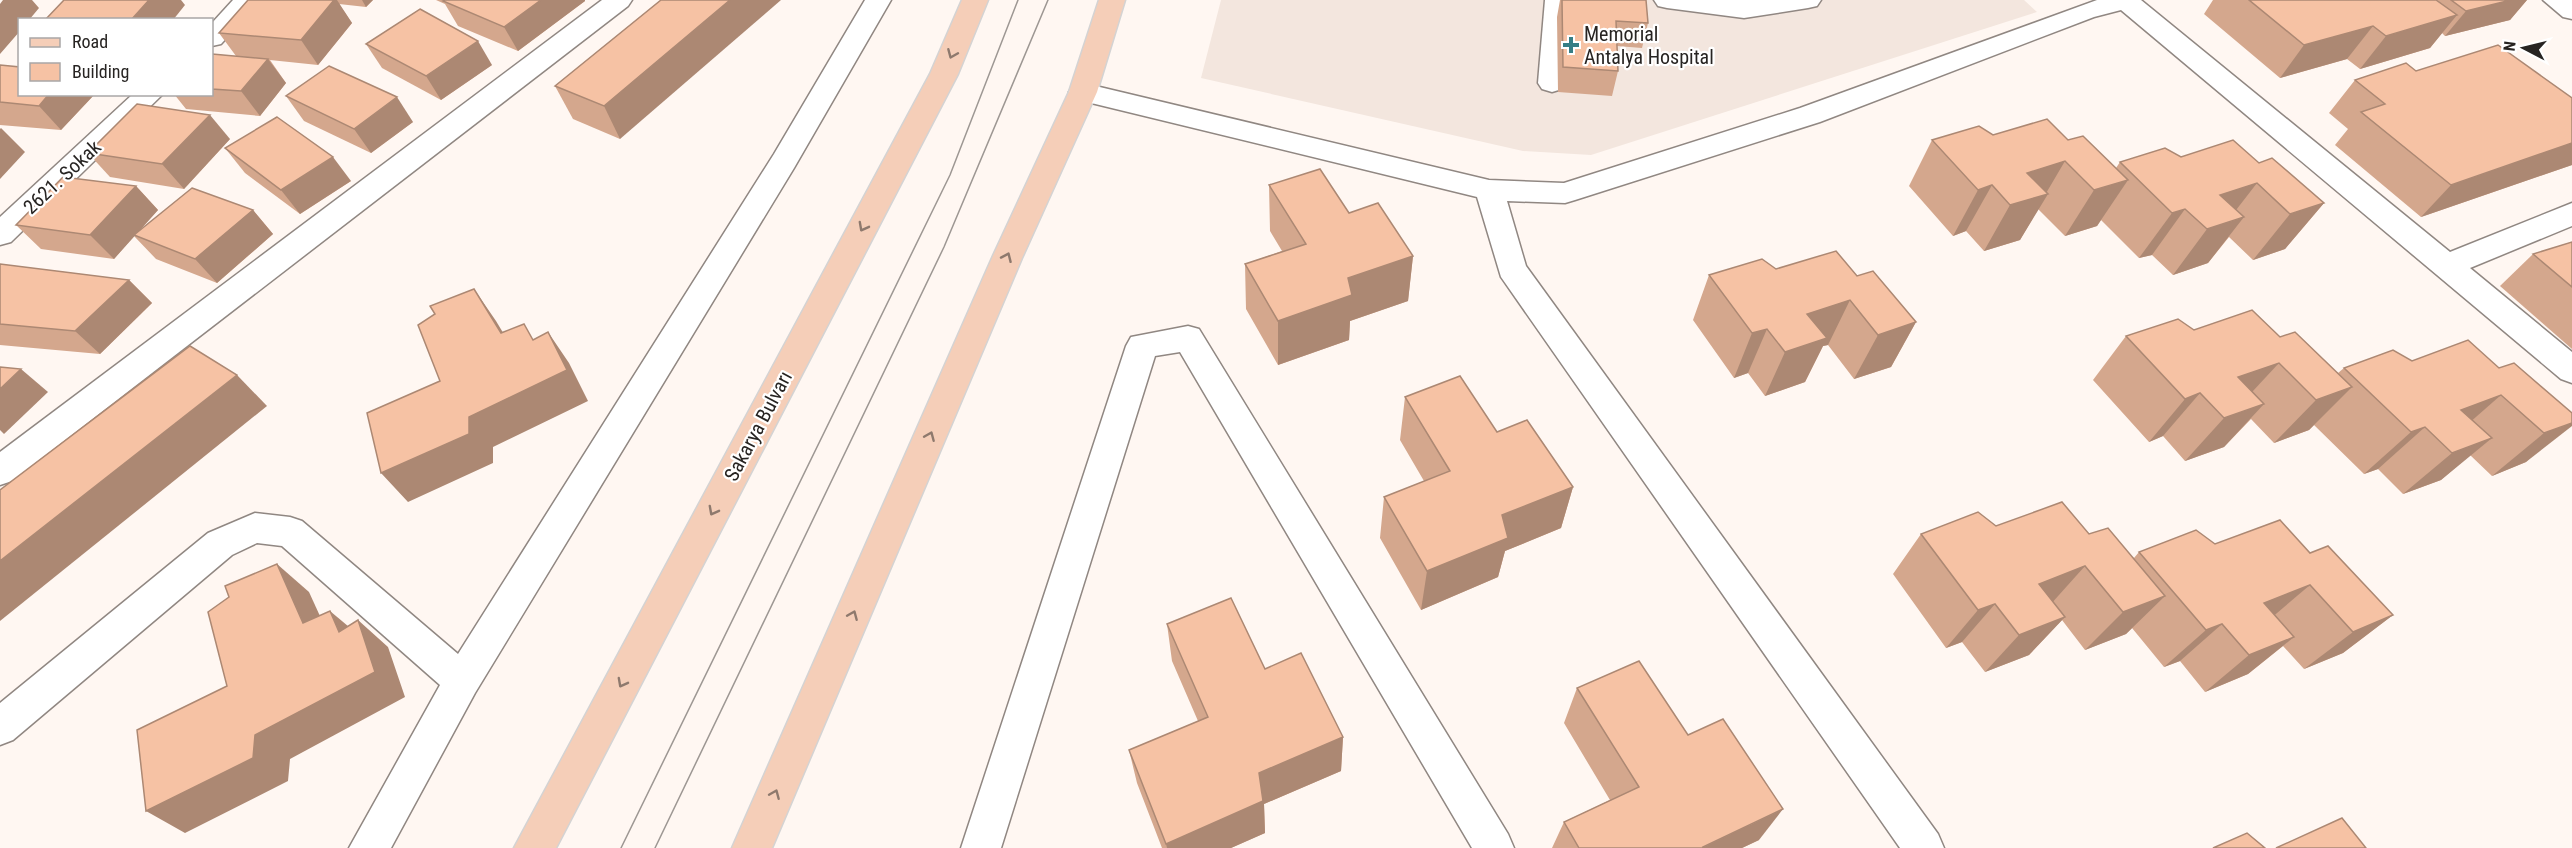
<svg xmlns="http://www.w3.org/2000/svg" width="2572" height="848" font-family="'Roboto Condensed',sans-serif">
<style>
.built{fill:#f3e6de}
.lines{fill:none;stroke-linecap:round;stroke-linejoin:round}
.minor-casing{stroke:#908782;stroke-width:3}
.major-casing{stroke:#d4d3d3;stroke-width:3}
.minor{fill:#fff;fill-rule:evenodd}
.major{fill:#f5ceb8;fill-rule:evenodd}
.tram{stroke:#9d9793;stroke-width:1.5}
.wall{fill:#d4a78d}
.shaded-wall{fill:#ac8873}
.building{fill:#f6c2a4;stroke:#ac8873;stroke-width:1.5}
.oneway{stroke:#8e796d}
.poi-dot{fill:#367e85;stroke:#fff;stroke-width:2}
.labels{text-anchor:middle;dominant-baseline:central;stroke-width:4.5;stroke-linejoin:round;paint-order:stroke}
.poi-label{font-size:20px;fill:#272422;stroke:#fff;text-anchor:start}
.street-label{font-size:20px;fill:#272422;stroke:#fff}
</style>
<rect width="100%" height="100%" fill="#fff7f2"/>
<polygon class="built" points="1221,0 2024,0 2037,12 1591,155 1523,151 1201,78"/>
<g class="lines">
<defs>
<g id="minor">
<polygon points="233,0 261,0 221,44 212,46 212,23"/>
<polygon points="602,0 632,0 628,6 12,481 0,485 0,452"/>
<polygon points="865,0 891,0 794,168 475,693 391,848 349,848 440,685 282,546 257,543 232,555 13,740 0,745 0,703 208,533 255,513 290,517 302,521 458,654 774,154"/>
<polygon points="1545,0 1571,0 1566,83 1562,89 1552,92 1542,89 1538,83"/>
<polygon points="1654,0 1821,0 1817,6 1808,8 1744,18 1667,8 1658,6"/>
<polygon points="2097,0 2141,0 2450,252 2572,203 2572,226 2470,268 2572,352 2572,383 2561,379 2121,10 2094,17 1820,122 1575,200 1565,203 1507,201 1526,266 1938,834 1944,848 1900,848 1501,277 1477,197 1083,101 1073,98 1069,92 1073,86 1083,83 1489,180 1564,183 1800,108"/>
<polygon points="2543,0 2572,0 2572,19 2563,17"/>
<polygon points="133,94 163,94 11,242 0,245 0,217"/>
<polygon points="1188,326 1199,329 1508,834 1514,848 1472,848 1180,352 1155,356 1001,848 961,848 1126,346 1131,337"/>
</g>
<g id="major">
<polygon points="962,0 988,0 958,74 556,848 514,848 930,74"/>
<polygon points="1099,0 1125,0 1097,92 1022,258 772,848 732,848 992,258 1069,92"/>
</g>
</defs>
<use href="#minor" class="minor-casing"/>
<use href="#major" class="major-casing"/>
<use href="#minor" class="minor"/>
<use href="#major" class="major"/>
<g class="tram">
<polyline points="621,848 950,175 1018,0"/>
<polyline points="655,848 944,247 1048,0"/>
</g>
</g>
<g class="wall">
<polygon points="248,0 373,0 366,7 339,4 352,23 318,65 270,60 286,83 260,116 186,109 174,94 212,94 212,54 236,56 219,33"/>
<polygon points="436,0 585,0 585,1 518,51 458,26 445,4"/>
<polygon points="661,0 620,139 573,119 555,86"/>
<polygon points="1560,0 1646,0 1648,23 1642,48 1617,46 1618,71 1612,96 1558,92 1557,17"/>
<polygon points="2213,0 2527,0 2510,20 2445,36 2442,33 2430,48 2360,69 2347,59 2280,78 2204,14"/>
<polygon points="366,44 492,65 441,100 382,68"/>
<polygon points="0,65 20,94 92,94 93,96 61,130 0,125"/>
<polygon points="2416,71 2572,98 2572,165 2421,217 2335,145 2348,129 2329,113 2355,80"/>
<polygon points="286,96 413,122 371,153 304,121"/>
<polygon points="1993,135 2068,140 2116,168 2120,162 2181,157 2259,163 2324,203 2285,249 2253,260 2229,237 2208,263 2173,275 2152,255 2139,258 2101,220 2097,226 2065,236 2038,209 2020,240 1984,251 1966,231 1953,236 1909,186 1932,140"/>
<polygon points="230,139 184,189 110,177 88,153"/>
<polygon points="225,148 351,181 300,214 245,173"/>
<polygon points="1269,185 1349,213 1413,256 1408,301 1350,321 1349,340 1278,365 1246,309 1245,264 1282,251 1270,231"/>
<polygon points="136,186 158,210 140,230 253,210 273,234 217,283 156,259 134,236 114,259 41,249 16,225"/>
<polygon points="2572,242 2572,349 2500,286 2533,254"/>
<polygon points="0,264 129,280 152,303 100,354 0,345"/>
<polygon points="1776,269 1857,276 1916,322 1891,367 1854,379 1828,345 1823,346 1805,382 1765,396 1748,373 1734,378 1693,320 1709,275"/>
<polygon points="2194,330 2280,337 2338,373 2344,368 2412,361 2499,368 2572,413 2526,462 2492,476 2470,455 2441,480 2403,494 2378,469 2364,474 2314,425 2309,430 2274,443 2251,419 2224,447 2185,461 2163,436 2149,442 2093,380 2126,336"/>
<polygon points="1405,397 1497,432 1573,487 1561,528 1505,551 1498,577 1421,610 1380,538 1384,497 1424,481 1400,440"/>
<polygon points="1996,526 2089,534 2134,558 2139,552 2215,544 2310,553 2393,615 2343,653 2304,669 2283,646 2248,674 2205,692 2180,661 2164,667 2132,628 2126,634 2085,650 2062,620 2029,655 1985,672 1962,642 1946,648 1893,574 1921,534"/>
<polygon points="1167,624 1265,669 1343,737 1341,771 1264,804 1265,833 1231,848 1162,848 1137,783 1129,750 1198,721 1172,661"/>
<polygon points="1577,688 1688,735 1759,840 1742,848 1552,848 1564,822 1610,800 1564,723"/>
</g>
<g class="shaded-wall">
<polygon points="3,0 32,0 39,8 29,20 20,20 20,31 0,54 0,4"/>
<polygon points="149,0 181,0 185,5 173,20 131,20"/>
<polygon points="334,0 337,0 352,23 318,65 301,40"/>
<polygon points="362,0 373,0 366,7"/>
<polygon points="541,0 585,0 585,1 518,51 504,27"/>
<polygon points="730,0 781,0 620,139 604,106"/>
<polygon points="2511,0 2527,0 2510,20 2445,36 2466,11"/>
<polygon points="2457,15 2430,48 2360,69 2386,36"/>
<polygon points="2373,26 2347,59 2280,78 2304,45"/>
<polygon points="478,41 492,65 441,100 426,76"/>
<polygon points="268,59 286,83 260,116 241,91"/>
<polygon points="49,94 92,94 93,96 61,130 39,106"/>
<polygon points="397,97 413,122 371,153 354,129"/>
<polygon points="210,115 230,139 184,189 162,164"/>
<polygon points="1,128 25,152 0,179 0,129"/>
<polygon points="2572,143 2572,165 2421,217 2451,185"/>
<polygon points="333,157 351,181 300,214 281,190"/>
<polygon points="2065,161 2045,195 2048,194 2020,240 1984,251 2010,205 2027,173"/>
<polygon points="2128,180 2097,226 2065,236 2094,190"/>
<polygon points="2257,183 2226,223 2244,217 2208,263 2173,275 2207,229 2220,195"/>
<polygon points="1992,185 1966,231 1953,236 1978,190"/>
<polygon points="136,186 158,210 114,259 90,235"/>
<polygon points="2324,203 2285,249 2253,260 2290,214"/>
<polygon points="2185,209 2152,255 2139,258 2172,213"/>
<polygon points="253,210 273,234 217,283 195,259"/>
<polygon points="1413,256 1408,301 1350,321 1349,340 1278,365 1278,321 1348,278"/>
<polygon points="129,280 152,303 100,354 75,331"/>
<polygon points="474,289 496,321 522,364 501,333"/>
<polygon points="1850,300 1828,345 1823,346 1805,382 1765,396 1785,352 1807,314"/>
<polygon points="1916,322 1891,367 1854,379 1878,335"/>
<polygon points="1767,329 1748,373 1734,378 1752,333"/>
<polygon points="548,332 569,363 588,401 493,447 493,463 408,502 381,473 469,417"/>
<polygon points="2279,363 2239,406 2238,377"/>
<polygon points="21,369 48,392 4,434 0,430 0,389"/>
<polygon points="237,375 267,406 0,621 0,561"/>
<polygon points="2352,387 2309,430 2274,443 2316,400"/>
<polygon points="2200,393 2163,436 2149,442 2185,399"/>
<polygon points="2501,395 2452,438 2461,410"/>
<polygon points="2264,404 2224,447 2185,461 2224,418"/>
<polygon points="2572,423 2572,426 2526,462 2492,476 2544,433"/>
<polygon points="2425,427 2378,469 2364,474 2411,432"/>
<polygon points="2492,438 2441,480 2403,494 2452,453"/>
<polygon points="1573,487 1561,528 1505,551 1498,577 1421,610 1427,571 1502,515"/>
<polygon points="277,564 309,592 335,649 303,623"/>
<polygon points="2085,566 2050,605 2039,584"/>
<polygon points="2310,585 2264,624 2264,603"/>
<polygon points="2165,596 2126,634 2085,650 2123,612"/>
<polygon points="1995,604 1962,642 1946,648 1978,610"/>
<polygon points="330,611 361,637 339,632"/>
<polygon points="2393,615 2343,653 2304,669 2353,632"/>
<polygon points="2065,617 2029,655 1985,672 2019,635"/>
<polygon points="358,620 388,647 405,697 290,759 288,781 185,833 146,811 255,735"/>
<polygon points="2222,624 2180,661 2164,667 2206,630"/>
<polygon points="2294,637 2248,674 2205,692 2249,655"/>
<polygon points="1343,737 1341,771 1264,804 1265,833 1231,848 1167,848 1166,844 1259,773"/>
<polygon points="1783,809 1759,840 1742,848 1702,848"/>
</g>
<g class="building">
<polygon points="64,0 149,0 131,20 45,20"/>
<polygon points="248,0 334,0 301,40 219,33"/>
<polygon points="445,0 541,0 504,27 443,1"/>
<polygon points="661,0 730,0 604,106 555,86"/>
<polygon points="1562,0 1646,0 1648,23 1616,21 1618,71 1563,67"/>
<polygon points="2249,0 2436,0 2457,15 2386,36 2373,26 2304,45"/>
<polygon points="2451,0 2511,0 2466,11"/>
<polygon points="420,9 478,41 426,76 366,44"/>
<polygon points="2498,45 2572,98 2572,143 2451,185 2361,112 2385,104 2355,80 2406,63 2416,71"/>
<polygon points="212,54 268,59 241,91 212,89"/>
<polygon points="0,65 20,67 20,94 49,94 39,106 0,102"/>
<polygon points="329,66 397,97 354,129 286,96"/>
<polygon points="137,104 210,115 162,164 88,153"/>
<polygon points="277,117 333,157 281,190 225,148"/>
<polygon points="2047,119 2068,140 2083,136 2128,180 2094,190 2065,161 2027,173 2048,194 2010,205 1992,185 1978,190 1932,140 1979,126 1993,135"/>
<polygon points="2233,140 2259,163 2272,158 2324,203 2290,214 2257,183 2220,195 2244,217 2207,229 2185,209 2172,213 2120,162 2165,148 2181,157"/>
<polygon points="1320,169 1349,213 1378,203 1413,256 1348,278 1352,295 1278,321 1245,264 1306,244 1269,185"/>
<polygon points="63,177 136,186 90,235 16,225"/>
<polygon points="192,188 253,210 195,259 134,235"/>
<polygon points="2572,242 2572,287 2533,254"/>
<polygon points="1836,251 1857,276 1873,271 1916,322 1878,335 1850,300 1807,314 1827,338 1785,352 1767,329 1752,333 1709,275 1762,259 1776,269"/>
<polygon points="0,264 129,280 75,331 0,324"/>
<polygon points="474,289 501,333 524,324 533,340 548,332 567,370 469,417 469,434 381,473 367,413 440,381 418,325 435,314 430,306"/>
<polygon points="2252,310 2280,337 2295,332 2352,387 2316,400 2279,363 2238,377 2264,404 2224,418 2200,393 2185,399 2126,336 2178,319 2194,330"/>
<polygon points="2468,340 2499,368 2514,363 2572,413 2572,423 2544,433 2501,395 2461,410 2492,438 2452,453 2425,427 2411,432 2344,368 2393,350 2412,361"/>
<polygon points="190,346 237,375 0,561 0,490"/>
<polygon points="0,367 21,369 0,389"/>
<polygon points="1460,376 1497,432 1527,420 1573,487 1502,515 1508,538 1427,571 1384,497 1450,471 1405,397"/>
<polygon points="2062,502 2089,534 2108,528 2165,596 2123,612 2085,566 2039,584 2065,617 2019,635 1995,604 1978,610 1921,534 1978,512 1996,526"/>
<polygon points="2280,520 2310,553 2328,546 2393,615 2353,632 2310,585 2264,603 2294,637 2249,655 2222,624 2206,630 2139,552 2196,530 2215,544"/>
<polygon points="277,564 303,623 330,611 339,632 358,620 375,672 255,735 253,758 146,811 137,730 227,686 208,612 229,597 225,586"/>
<polygon points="1231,598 1265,669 1301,653 1343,737 1259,773 1263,801 1166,844 1129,750 1208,717 1167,624"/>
<polygon points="1639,661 1688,735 1723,719 1783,809 1703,847 1704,848 1579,848 1564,822 1639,787 1577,688"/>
<polygon points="2342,818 2366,848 2276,848"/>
<polygon points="2247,833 2265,848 2213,848"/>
</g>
<defs><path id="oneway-chevron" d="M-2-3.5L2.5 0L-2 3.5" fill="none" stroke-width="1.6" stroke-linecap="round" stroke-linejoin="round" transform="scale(1.5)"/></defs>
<g class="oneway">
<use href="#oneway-chevron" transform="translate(952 54) rotate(113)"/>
<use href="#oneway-chevron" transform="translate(863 227) rotate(118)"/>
<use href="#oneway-chevron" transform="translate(1007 257) rotate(-66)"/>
<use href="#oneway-chevron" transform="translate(930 436) rotate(-67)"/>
<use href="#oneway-chevron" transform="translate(713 511) rotate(118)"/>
<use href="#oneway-chevron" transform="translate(853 615) rotate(-67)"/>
<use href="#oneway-chevron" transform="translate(622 683) rotate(118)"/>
<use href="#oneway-chevron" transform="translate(775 794) rotate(-67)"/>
</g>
<path class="poi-dot" d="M1568 36h6v6h6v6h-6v6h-6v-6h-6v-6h6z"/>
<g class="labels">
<g class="poi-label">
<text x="1584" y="34">Memorial<tspan x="1584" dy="23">Antalya Hospital</tspan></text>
</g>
<g class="street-label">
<text transform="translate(62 177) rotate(-43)">2621. Sokak</text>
<text transform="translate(758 426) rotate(-62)">Sakarya Bulvarı</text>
</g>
</g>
<rect x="18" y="18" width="195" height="78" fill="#ffffff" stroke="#a9a7a7" stroke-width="1.5"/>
<rect x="30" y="38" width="30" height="9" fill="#f5ceb8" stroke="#a9a7a7" stroke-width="1.5"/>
<text x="72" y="48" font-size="18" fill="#272422">Road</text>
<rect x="30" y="63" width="30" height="18" fill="#f6c2a4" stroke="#a9a7a7" stroke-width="1.5"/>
<text x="72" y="78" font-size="18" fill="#272422">Building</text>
<g transform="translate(2524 48) rotate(277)" stroke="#ffffff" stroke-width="4.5" paint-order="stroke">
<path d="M0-4.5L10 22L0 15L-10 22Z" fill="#272422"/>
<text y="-9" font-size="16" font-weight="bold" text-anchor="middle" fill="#272422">N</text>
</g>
</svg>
